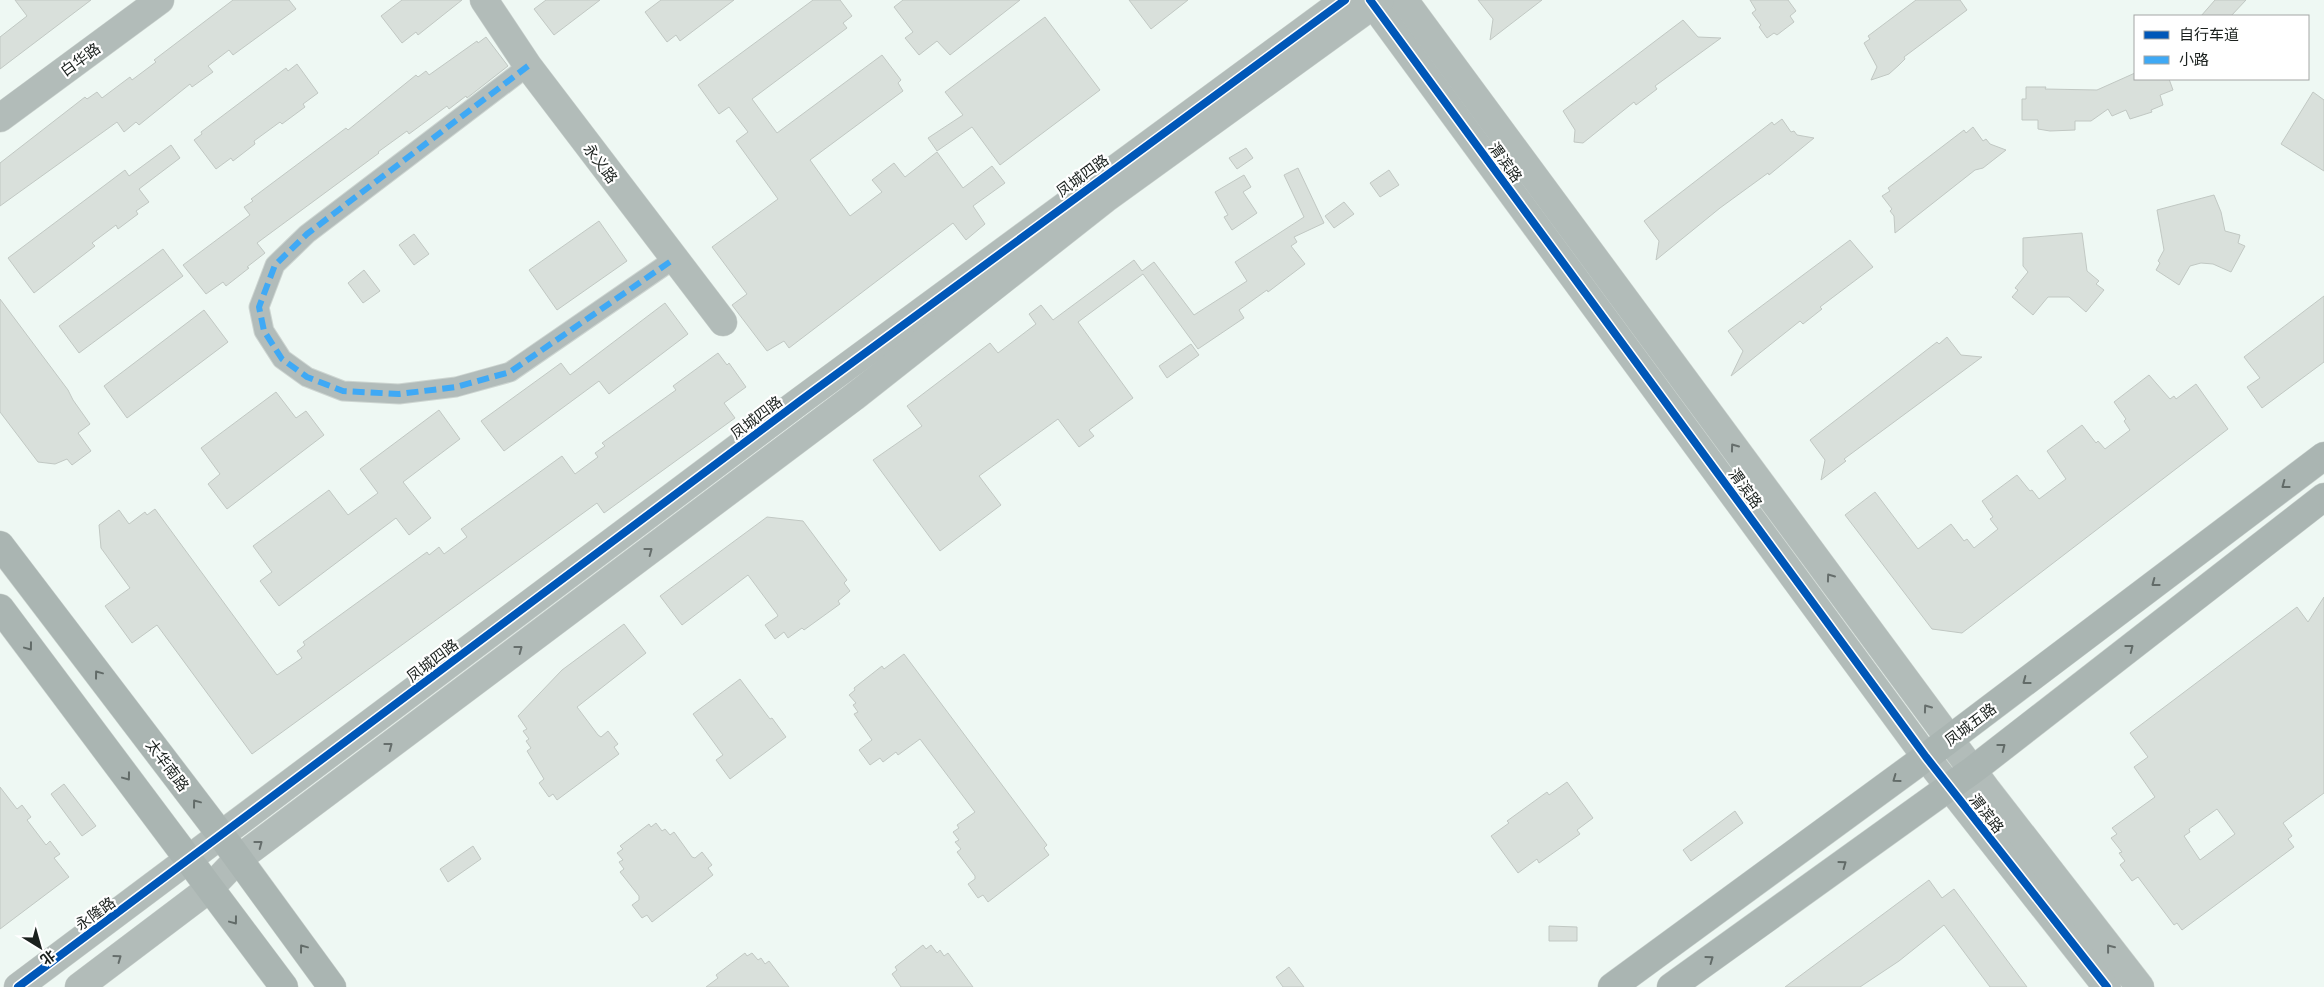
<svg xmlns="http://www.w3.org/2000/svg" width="2324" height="987" font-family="'Playfair Display','Noto Sans SC',serif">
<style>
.building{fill:#d9e0db;stroke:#c1c8c3;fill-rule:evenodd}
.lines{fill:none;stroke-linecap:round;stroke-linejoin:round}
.street-casing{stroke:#cdd5d1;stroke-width:21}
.secondary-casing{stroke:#cdd5d1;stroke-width:29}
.primary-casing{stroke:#cdd5d1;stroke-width:29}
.street{stroke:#b2bcba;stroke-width:19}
.secondary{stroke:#b2bcb9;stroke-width:28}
.primary{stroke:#aab5b2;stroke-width:28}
.quiet{stroke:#3fa9f5;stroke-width:6;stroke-dasharray:12 6;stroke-linecap:butt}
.cycleway-casing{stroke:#fff;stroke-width:11}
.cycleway{stroke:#0057b8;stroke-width:8}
.oneway{stroke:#666e6c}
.oneway2{stroke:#626b68}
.labels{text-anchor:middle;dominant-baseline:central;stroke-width:4.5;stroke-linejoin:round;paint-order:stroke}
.street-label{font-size:15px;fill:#1b211e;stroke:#fff}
</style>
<rect width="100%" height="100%" fill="#eef8f3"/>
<g class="building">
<polygon points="15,0 91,0 0,69 0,37 27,16"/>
<polygon points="233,0 289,0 296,9 233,55 229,50 208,66 213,72 192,87 190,84 139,125 136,122 124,132 117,122 0,206 0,163 85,97 87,99 97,92 102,98 130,77 132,80 156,62 154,60"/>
<polygon points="402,0 462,0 418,35 416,32 402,43 381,16"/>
<polygon points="546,0 600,0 554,35 534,9"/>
<polygon points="661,0 734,0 680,41 676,35 667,42 645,12"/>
<polygon points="813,0 840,0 852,16 843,23 847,28 752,99 777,133 882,55 901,80 898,83 903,91 810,160 850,216 882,192 872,180 894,163 905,177 937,152 963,188 992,166 1005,183 973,206 985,224 966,240 953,223 789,348 784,341 767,351 732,305 747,294 712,247 778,199 736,141 748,132 729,107 719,114 698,85"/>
<polygon points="903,0 1020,0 950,55 937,41 919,55 905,38 913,32 894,7"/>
<polygon points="1129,0 1188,0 1151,29"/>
<polygon points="1478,0 1542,0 1490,40 1493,19"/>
<polygon points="1750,0 1788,0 1796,11 1790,16 1794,22 1777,35 1774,33 1767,38 1759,27 1761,25 1752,13 1756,10"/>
<polygon points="1916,0 1960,0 1967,10 1904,57 1905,59 1899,65 1889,74 1871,80 1877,67 1864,43 1870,39 1868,36"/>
<polygon points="2215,0 2246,0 2231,16 2201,16"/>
<polygon points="1045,17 1100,90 1000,165 972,127 937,151 928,138 963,115 945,92"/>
<polygon points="1683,20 1698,37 1721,38 1655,86 1657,89 1636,105 1634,102 1583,143 1574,142 1575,130 1563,111"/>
<polygon points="486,37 508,66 467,98 466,96 449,109 447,106 409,134 407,131 378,152 379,153 257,243 265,253 247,267 249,268 226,286 223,282 206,294 183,265 250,215 244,207 253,201 251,199 346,128 348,130 416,75 418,77 426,71 429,75 477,41 478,43"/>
<polygon points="297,64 318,93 303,104 305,107 282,124 280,122 254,141 255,144 233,161 231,158 216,169 194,140 202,134 201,132 286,68 288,71"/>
<polygon points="2135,73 2135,79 2169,79 2173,90 2160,95 2163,105 2151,110 2152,112 2130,119 2126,110 2112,116 2108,109 2091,121 2075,121 2075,130 2050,131 2038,129 2038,120 2022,120 2022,99 2026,99 2026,87 2046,87 2045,89 2097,90"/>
<polygon points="2313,92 2324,100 2324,171 2281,144"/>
<polygon points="1782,119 1791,132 1794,131 1797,135 1814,138 1769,175 1768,173 1720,208 1656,260 1659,241 1644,221 1772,122 1774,125"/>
<polygon points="1973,127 1983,141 1986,139 1990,144 2006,150 1983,168 1975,170 1895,233 1894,216 1890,211 1892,209 1882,196 1890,191 1888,188 1964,130 1966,133"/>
<polygon points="171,145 180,158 139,189 149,202 136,211 138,214 118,229 116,225 92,243 95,246 34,293 8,258 125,170 129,176"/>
<polygon points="1246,148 1253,158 1237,169 1229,158"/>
<polygon points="1298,168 1324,223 1294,237 1297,242 1291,246 1305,264 1268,292 1267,290 1239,310 1244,318 1198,349 1143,274 1078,322 1133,398 1089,430 1094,436 1079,447 1058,419 979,476 1001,505 940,551 873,460 922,426 907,406 990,343 998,353 1036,324 1029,314 1041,305 1053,320 1134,260 1142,271 1154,262 1194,315 1247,281 1235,262 1304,217 1284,175"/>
<polygon points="1389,170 1399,185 1380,197 1370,183"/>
<polygon points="1244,175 1251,187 1243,192 1257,213 1232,230 1224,217 1228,215 1215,192"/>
<polygon points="2214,195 2221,212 2225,231 2240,235 2238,243 2245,246 2231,272 2213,264 2201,263 2190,266 2179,285 2156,270 2160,263 2158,261 2164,250 2157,210"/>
<polygon points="1344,202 1354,214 1334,228 1325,216"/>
<polygon points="599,221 627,261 557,310 529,270"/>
<polygon points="2082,233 2087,271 2099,281 2096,284 2104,290 2086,312 2069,297 2048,297 2033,315 2012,297 2018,290 2015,288 2028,272 2023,266 2023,238"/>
<polygon points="414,234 429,254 414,265 399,245"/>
<polygon points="1850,240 1873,267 1820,307 1822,309 1803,324 1800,321 1731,376 1743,351 1728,331"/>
<polygon points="163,249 183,276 79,353 59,326"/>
<polygon points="364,270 380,291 363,303 348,283"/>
<polygon points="2324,296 2324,362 2262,408 2247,387 2260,378 2244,357"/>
<polygon points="0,299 68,390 73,400 90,424 78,433 91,451 72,465 67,459 55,464 38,462 0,412"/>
<polygon points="665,303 688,334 609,394 599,381 504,451 481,421 561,363 570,375"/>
<polygon points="204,310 228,342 127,418 104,386"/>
<polygon points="1947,337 1961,355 1982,357 1844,459 1846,461 1821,480 1825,460 1810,440 1937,342 1939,344"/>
<polygon points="1191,344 1199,355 1167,378 1159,366"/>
<polygon points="718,353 727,365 729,363 746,387 724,403 735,418 604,513 597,503 252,754 157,625 132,643 105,606 130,588 101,548 99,525 119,510 129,524 145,512 147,515 155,509 277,675 302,658 297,651 305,645 303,642 427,552 429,555 439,547 444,554 467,537 461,529 562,456 575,474 598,457 595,453 605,446 602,443 676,390 673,386"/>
<polygon points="2149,375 2170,399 2174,396 2176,399 2196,384 2228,429 1962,633 1932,629 1845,515 1875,492 1918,549 1951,524 1964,541 1967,539 1974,548 1998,529 1990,519 1993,517 1982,501 2017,475 2030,491 2032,490 2039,499 2066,479 2047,451 2082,425 2096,443 2098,441 2105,449 2130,430 2124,421 2126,419 2114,402"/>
<polygon points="276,392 296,418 306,411 324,435 227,509 208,484 220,474 201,448"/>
<polygon points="439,410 460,439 403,482 431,518 409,535 396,518 279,606 260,581 272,572 253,546 329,490 348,515 378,493 360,469"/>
<polygon points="767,517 803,521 847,580 844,583 850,591 838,601 840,604 804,630 802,628 788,638 784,632 775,639 765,625 778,616 777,614 748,575 682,625 660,596"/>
<path d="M 2324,597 L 2324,793 L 2283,823 L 2292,836 L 2288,839 L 2294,847 L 2182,930 L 2177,923 L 2174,925 L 2138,877 L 2132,881 L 2120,865 L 2125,861 L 2119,853 L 2122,852 L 2111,838 L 2117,834 L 2112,828 L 2155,797 L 2134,767 L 2148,757 L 2130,733 L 2297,607 L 2308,622 ZM 2217,809 L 2235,834 L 2200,860 L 2184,836 L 2190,832 L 2189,829 Z"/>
<polygon points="624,624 646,653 577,707 598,735 601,737 608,731 618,744 614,747 619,754 557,800 553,794 549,797 539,783 544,779 527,751 531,748 526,741 529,739 523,731 527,729 518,716 562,670"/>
<polygon points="904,654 1047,845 1044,848 1049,855 988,902 983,895 978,898 968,884 975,879 975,876 957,852 961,849 955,842 959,840 953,832 959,828 957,825 975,812 920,739 898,755 896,752 883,762 880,758 870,765 859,750 872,740 854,714 858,712 853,705 856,703 849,695 855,690 854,688 882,666 884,669"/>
<polygon points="740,679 770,719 772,718 786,737 730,779 716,760 723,755 693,714"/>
<polygon points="1567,782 1593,818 1577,830 1580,834 1539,863 1537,859 1518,873 1491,836 1509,823 1507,821 1547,792 1549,795"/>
<polygon points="64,784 96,826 82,836 51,794"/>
<polygon points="0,787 17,809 22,805 31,817 27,820 46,845 50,841 60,854 54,858 69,877 0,929"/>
<polygon points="1735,811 1743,823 1691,861 1683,850"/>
<polygon points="656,823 662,831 665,829 670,835 674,832 692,857 695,858 702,852 712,865 708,868 713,875 652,922 647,915 642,918 632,905 639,900 639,896 620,872 624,869 619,862 623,860 617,853 623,849 620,846 649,824 651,827"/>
<polygon points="473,846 481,859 448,882 440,869"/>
<polygon points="1929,880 1942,898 1954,889 2027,987 1990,987 1944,925 1899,961 1860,987 1785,987"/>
<polygon points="1549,926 1577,927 1577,941 1549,941"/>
<polygon points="923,945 926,949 931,945 937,953 940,950 944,956 948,953 973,987 901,987 892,974 897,970 895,967"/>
<polygon points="745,953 747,956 752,953 758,960 761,958 765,964 769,961 789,987 706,987 718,978 716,975"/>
<polygon points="1289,967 1304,987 1283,987 1276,977"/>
</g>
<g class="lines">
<defs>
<polyline id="street" points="528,66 307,234 275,265 259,307 264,331 282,359 307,377 343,391 399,394 456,387 510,372 674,259"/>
<g id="secondary">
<polyline points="484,0 528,66 723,322"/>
<polyline points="1370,0 1926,757 2107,987"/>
<polyline points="1404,0 1987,790 2140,987"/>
<polyline points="0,118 160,0"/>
<polyline points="18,987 800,401 1345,0"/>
<polyline points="79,987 210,888 237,860 854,397 1105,199 1380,0"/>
</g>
<g id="primary">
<polyline points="0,545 221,835 332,987"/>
<polyline points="0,608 284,987"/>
<polyline points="1612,987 1926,757 2324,456"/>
<polyline points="1671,987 1973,770 2324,497"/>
</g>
</defs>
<use href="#street" class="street-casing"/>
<use href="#secondary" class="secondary-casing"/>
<use href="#primary" class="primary-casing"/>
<use href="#street" class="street"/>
<use href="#secondary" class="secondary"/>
<use href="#primary" class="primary"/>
<polyline class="quiet" points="528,66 307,234 275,265 259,307 264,331 282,359 307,377 343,391 399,394 456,387 510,372 674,259"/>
<defs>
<g id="cycleway">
<polyline points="1370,0 1926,757 2107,987"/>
<polyline points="18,987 800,401 1345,0"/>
</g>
</defs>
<use href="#cycleway" class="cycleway-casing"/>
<use href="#cycleway" class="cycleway"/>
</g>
<defs><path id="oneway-chevron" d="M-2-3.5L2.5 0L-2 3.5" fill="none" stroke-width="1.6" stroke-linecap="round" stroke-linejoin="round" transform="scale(1.25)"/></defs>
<g class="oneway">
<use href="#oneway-chevron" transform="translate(1734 447) rotate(-126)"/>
<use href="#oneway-chevron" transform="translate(649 551) rotate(-37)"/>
<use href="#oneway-chevron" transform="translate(1830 577) rotate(-126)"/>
<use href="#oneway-chevron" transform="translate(519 649) rotate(-37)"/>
<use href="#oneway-chevron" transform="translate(1927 708) rotate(-126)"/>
<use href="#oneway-chevron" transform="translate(389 746) rotate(-37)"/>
<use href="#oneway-chevron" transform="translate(259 844) rotate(-37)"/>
<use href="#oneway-chevron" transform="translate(2110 948) rotate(-128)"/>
<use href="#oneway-chevron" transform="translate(118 958) rotate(-36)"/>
</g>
<g class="oneway2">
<use href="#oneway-chevron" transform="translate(2285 485) rotate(143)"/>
<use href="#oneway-chevron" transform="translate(2155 583) rotate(143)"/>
<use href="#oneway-chevron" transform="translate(29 647) rotate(53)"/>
<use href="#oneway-chevron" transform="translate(2130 648) rotate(-38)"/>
<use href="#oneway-chevron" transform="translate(98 674) rotate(-127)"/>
<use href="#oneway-chevron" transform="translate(2026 681) rotate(143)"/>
<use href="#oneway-chevron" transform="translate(2002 747) rotate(-38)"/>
<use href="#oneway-chevron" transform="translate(127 777) rotate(53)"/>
<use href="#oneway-chevron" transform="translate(1896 779) rotate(144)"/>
<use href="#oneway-chevron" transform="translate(196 803) rotate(-127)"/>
<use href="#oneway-chevron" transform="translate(1843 864) rotate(-36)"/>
<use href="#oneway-chevron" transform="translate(234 921) rotate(53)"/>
<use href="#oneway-chevron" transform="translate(303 948) rotate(-127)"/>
<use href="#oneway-chevron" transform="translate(1710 959) rotate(-36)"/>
</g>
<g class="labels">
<g class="street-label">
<text transform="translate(80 59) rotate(-36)">白华路</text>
<text transform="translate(1506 162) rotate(54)">渭滨路</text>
<text transform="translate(601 163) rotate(53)">永义路</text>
<text transform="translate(1082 175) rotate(-36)">凤城四路</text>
<text transform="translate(756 417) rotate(-37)">凤城四路</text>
<text transform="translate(1746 488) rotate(54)">渭滨路</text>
<text transform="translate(432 660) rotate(-37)">凤城四路</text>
<text transform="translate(1970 724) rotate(-37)">凤城五路</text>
<text transform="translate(168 765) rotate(53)">太华南路</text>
<text transform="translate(1987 813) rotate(52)">渭滨路</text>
<text transform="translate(95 913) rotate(-36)">永隆路</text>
</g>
</g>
<rect x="2134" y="15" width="175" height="65" fill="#ffffff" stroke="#a4a6a5"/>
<rect x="2144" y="31" width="25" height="8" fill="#0057b8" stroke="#a4a6a5"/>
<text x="2179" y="40" font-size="15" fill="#1b211e">自行车道</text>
<rect x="2144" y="56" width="25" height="8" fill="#3fa9f5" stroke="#a4a6a5"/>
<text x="2179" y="65" font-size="15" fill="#1b211e">小路</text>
<g transform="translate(40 947) rotate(143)" stroke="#ffffff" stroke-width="4" paint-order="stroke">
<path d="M0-4L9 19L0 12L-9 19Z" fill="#1b211e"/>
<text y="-8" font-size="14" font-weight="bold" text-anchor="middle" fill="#1b211e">北</text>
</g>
</svg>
